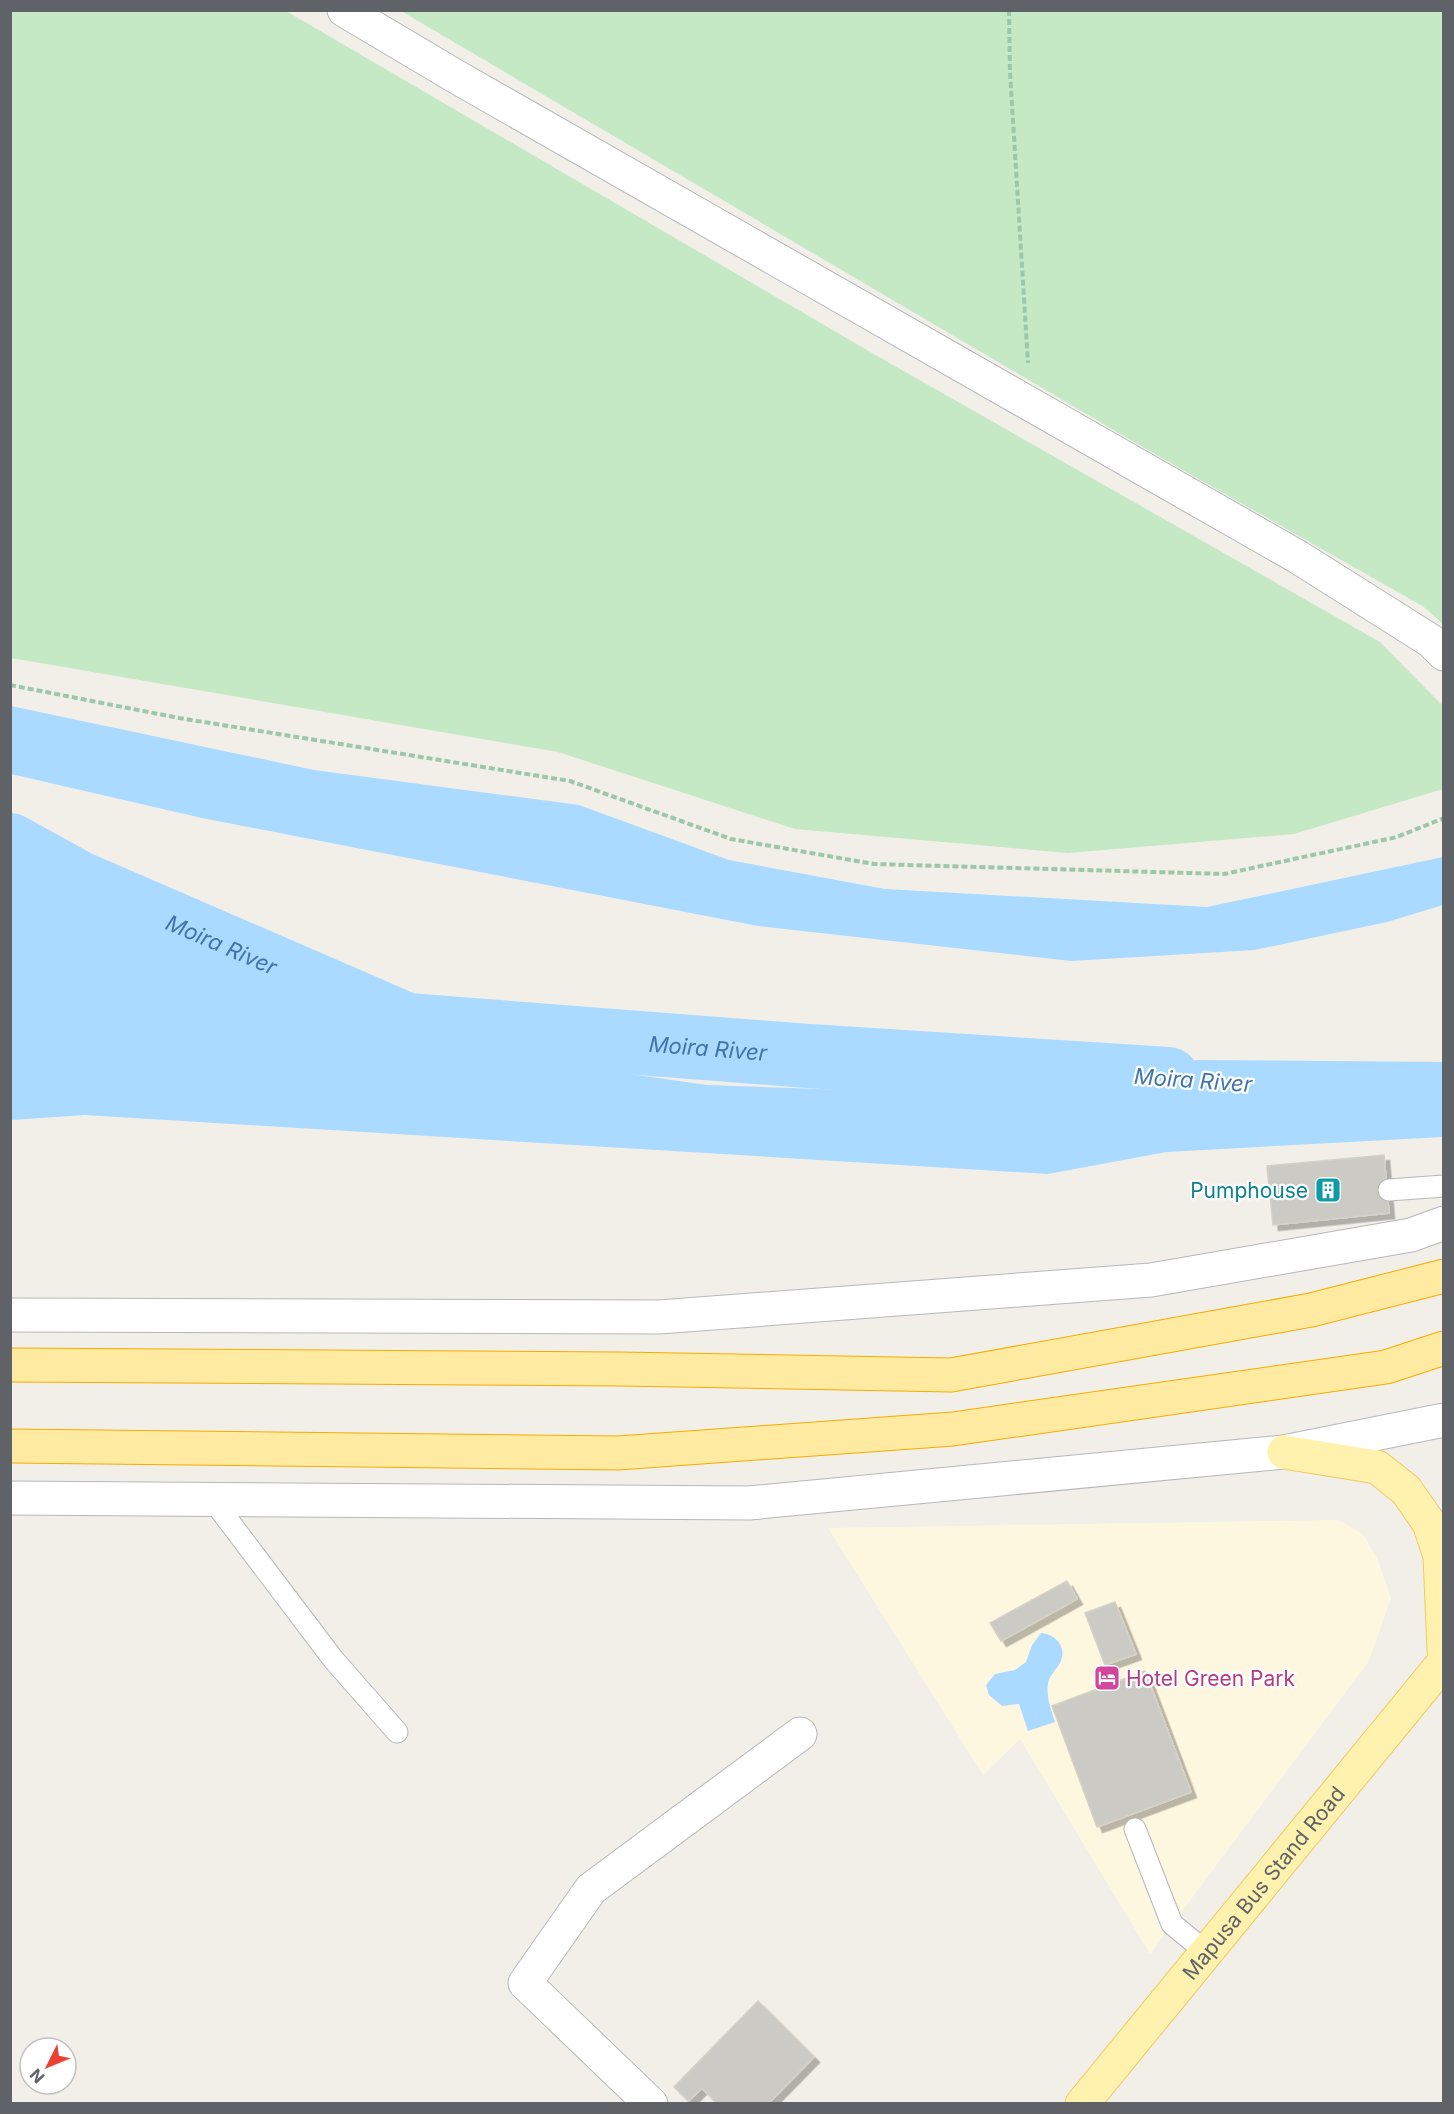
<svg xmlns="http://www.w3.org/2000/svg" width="1454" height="2114" font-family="Inter,sans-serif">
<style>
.commercial{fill:#fef7e0}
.green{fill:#c5e8c5}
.water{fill:#aadaff}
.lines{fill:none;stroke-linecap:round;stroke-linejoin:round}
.river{stroke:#aadaff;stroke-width:64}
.building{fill:#cccac5;stroke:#d6d1c6;stroke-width:1.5;filter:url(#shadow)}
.service-casing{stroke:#b5b8bc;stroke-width:23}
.minor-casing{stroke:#b5b8bc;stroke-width:35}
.tertiary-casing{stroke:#b5b8bc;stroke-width:35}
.primary-casing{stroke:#f2c960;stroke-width:35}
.trunk-casing{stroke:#f9ab00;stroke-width:35}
.path{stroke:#9cc7a9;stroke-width:4;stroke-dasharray:6 3;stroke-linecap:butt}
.service{stroke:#fff;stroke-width:21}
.minor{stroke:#fff;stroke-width:33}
.tertiary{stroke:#fff;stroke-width:33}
.primary{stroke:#fff2af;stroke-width:33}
.trunk{stroke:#feeaa1;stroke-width:33}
.labels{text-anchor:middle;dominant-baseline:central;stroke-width:4.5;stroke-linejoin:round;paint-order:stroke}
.culture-label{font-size:21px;fill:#0d838f;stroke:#fff;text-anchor:end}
.hotel-label{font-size:21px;fill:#b23c85;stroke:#fff;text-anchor:start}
.street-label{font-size:21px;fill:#5f6368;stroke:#fff}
.water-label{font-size:22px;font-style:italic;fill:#4174aa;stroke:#fff}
</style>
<defs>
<filter id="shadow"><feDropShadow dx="5.5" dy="5.5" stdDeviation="0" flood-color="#0004"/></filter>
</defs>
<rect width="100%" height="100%" fill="#f1efe8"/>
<polygon class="commercial" points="1338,1520 1363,1534 1377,1558 1391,1598 1369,1661 1150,1954 1020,1739 983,1775 828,1528"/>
<g class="green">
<polygon points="10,11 286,11 879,357 1380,642 1443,706 1443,789 1294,834 1068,853 795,829 558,752 11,658"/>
<polygon points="401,11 1443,11 1443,624 1424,607 1153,453"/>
</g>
<g class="water">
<polygon points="11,706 314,770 579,805 729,860 885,889 1207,907 1443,857 1443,905 1387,922 1254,950 1071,961 758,926 202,818 11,774"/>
<polygon points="10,829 240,967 421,1044 707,1085 907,1092 1199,1060 1443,1062 1443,1137 1166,1152 1048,1174 85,1115 11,1120"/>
<path d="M 1041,1633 C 1056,1634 1068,1648 1060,1663 C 1056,1670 1049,1676 1048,1684 C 1046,1697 1051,1709 1055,1722 L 1028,1731 L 1019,1704 L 1002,1706 L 989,1695 L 986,1685 L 995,1674 L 1015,1670 L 1026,1662 L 1032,1645 Z"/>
</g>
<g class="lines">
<path class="river" id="s1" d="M 10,845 L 77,882 L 407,1025 L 808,1056 L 1168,1079"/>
</g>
<g class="building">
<polygon points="1384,1155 1389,1213 1273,1225 1267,1166"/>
<polygon points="1067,1581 1077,1599 1001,1641 990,1623"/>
<polygon points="1115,1602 1136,1654 1105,1665 1085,1613"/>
<polygon points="1145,1671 1191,1792 1097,1827 1052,1706"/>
<polygon points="758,2001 814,2057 768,2104 717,2104 702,2088 689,2101 674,2087"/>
</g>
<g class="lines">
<defs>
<g id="service">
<polyline points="1389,1190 1444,1186"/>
<polyline points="212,1499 333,1659 397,1732"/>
<polyline points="1135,1829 1172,1924 1206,1952"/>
</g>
<polyline id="minor" points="651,2104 525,1983 591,1889 800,1734"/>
<g id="tertiary">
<polyline points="344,10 455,76 1298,557 1431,641 1444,654"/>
<polyline points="10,1315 659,1317 1151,1280 1411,1235 1444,1223"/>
<polyline points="10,1498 749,1503 1284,1452 1444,1420"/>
</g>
<g id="primary">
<polyline points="1284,1452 1377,1467 1406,1490 1429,1523 1440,1556 1444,1650"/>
<path id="s2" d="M 1082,2104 L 1444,1662"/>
</g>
<g id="trunk">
<polyline points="10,1365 620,1369 951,1375 1311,1310 1444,1276"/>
<polyline points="10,1446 618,1453 953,1429 1386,1367 1444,1348"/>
</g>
</defs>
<use href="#service" class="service-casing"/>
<use href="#minor" class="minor-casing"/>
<use href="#tertiary" class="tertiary-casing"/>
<use href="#primary" class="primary-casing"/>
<use href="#trunk" class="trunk-casing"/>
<g class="path">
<polyline points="1009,10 1010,72 1028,363"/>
<polyline points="10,685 179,718 570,781 731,839 874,864 1224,874 1397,837 1444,818"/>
</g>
<use href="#service" class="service"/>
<use href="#minor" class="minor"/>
<use href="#tertiary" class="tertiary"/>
<use href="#primary" class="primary"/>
<use href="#trunk" class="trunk"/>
</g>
<defs>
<symbol id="building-square" viewBox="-11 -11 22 22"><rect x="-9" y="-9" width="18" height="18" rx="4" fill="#0f9aa8" stroke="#fff"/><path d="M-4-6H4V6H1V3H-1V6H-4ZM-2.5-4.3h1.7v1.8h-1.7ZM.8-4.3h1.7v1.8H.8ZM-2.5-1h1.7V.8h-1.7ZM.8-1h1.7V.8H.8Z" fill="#fff"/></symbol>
<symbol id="hotel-square" viewBox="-11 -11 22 22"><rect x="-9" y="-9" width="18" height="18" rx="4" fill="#d1479c" stroke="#fff"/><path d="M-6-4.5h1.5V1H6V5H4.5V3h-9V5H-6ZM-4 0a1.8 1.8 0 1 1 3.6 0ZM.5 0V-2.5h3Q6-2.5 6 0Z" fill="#fff"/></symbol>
</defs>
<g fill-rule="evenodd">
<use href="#building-square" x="1313" y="1175" width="30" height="30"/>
<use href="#hotel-square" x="1092" y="1663" width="30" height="30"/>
</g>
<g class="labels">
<g class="culture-label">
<text x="1308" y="1190">Pumphouse</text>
</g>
<g class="hotel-label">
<text x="1126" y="1678">Hotel Green Park</text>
</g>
<g class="street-label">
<text stroke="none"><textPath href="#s2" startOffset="286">Mapusa Bus Stand Road</textPath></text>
</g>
<g class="water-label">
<text stroke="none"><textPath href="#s1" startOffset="234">Moira River</textPath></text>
<text stroke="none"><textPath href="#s1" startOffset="738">Moira River</textPath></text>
<text transform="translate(1193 1080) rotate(4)">Moira River</text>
</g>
</g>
<rect width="1454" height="2114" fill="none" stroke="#5f6368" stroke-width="24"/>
<g transform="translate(48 2066) rotate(227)"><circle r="28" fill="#ffffff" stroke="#bfc1c3" stroke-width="1.5"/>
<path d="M0-4.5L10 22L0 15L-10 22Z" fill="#ea4335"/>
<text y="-9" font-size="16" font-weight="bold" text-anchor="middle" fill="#5f6368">N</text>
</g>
</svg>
